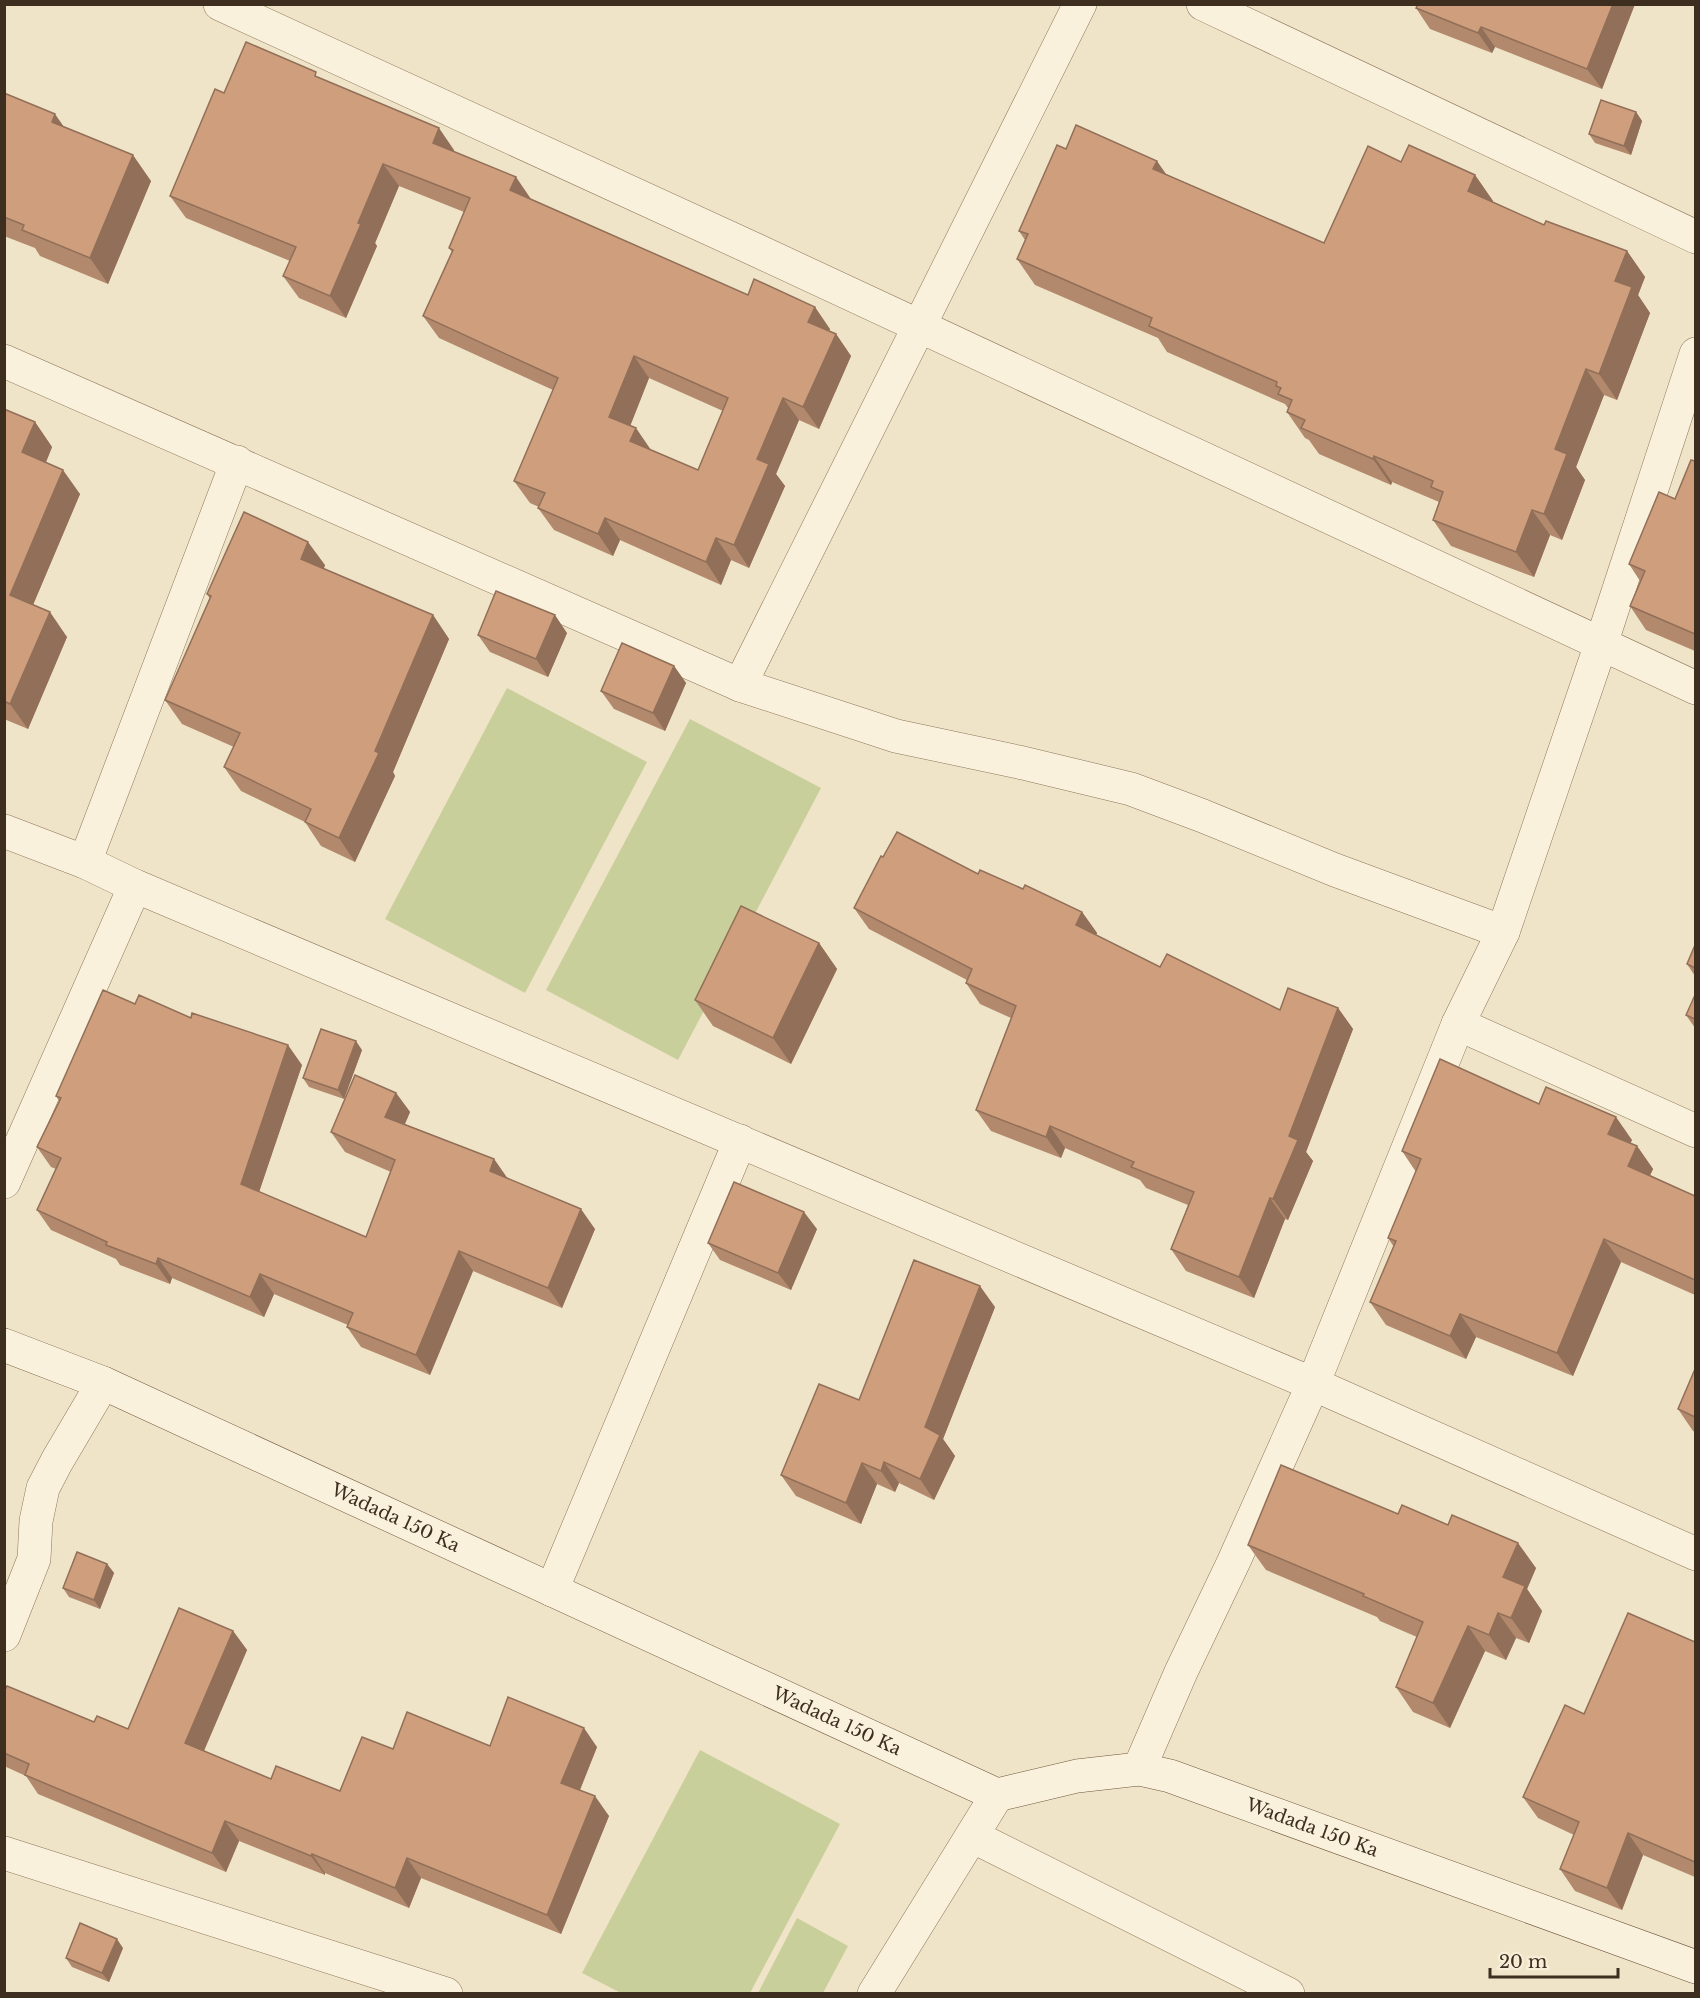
<svg xmlns="http://www.w3.org/2000/svg" width="1700" height="1998" font-family="'Libre Baskerville',serif">
<style>
.green{fill:#c9cf9b}
.lines{fill:none;stroke-linecap:round;stroke-linejoin:round}
.street-casing{stroke:#8d765c;stroke-width:34}
.secondary-casing{stroke:#6f573f;stroke-width:34}
.street{stroke:#faf1dc;stroke-width:33}
.secondary{stroke:#faf1dc;stroke-width:33}
.wall{fill:#b2896c;fill-rule:evenodd}
.shaded-wall{fill:#916f58}
.building{fill:#cf9f7d;stroke:#916f58;stroke-width:1.5;fill-rule:evenodd}
.labels{text-anchor:middle;dominant-baseline:central;stroke-width:4.5;stroke-linejoin:round;paint-order:stroke}
.street-label{font-size:18px;fill:#3d2e20;stroke:#f7eed8}
</style>
<rect width="100%" height="100%" fill="#f0e4c8"/>
<g class="green">
<polygon points="507,688 647,762 525,993 385,919"/>
<polygon points="690,719 821,788 678,1060 546,990"/>
<polygon points="700,1750 840,1824 750,1993 621,1993 582,1973"/>
<polygon points="797,1918 848,1946 823,1993 758,1993"/>
</g>
<g class="lines">
<defs>
<g id="street">
<polyline points="220,4 756,250 1696,688"/>
<polyline points="1203,4 1696,237"/>
<polyline points="4,361 740,685 896,736 1023,763 1131,789 1203,816 1335,870 1503,932"/>
<polyline points="740,685 1080,4"/>
<polyline points="4,831 85,862 135,886 1313,1384 1696,1554"/>
<polyline points="85,862 237,462"/>
<polyline points="1458,1024 1696,1131"/>
<polyline points="4,1182 135,886"/>
<polyline points="552,1590 740,1141"/>
<polyline points="4,1635 34,1559 36,1521 43,1488 57,1461 103,1383"/>
<polyline points="1139,1769 1181,1672 1234,1561 1313,1384 1458,1024 1503,932 1601,644 1696,354"/>
<polyline points="972,1836 1288,1994"/>
<polyline points="4,1853 446,1994"/>
<polyline points="874,1994 997,1795"/>
</g>
<g id="secondary">
<path id="s1" d="M 4,1345 L 103,1383 L 997,1795 L 1077,1776 L 1139,1769 L 1170,1776 L 1696,1967"/>
</g>
</defs>
<use href="#street" class="street-casing"/>
<use href="#secondary" class="secondary-casing"/>
<use href="#street" class="street"/>
<use href="#secondary" class="secondary"/>
</g>
<g class="wall">
<polygon points="1635,4 1602,89 1495,47 1492,53 1430,29 1416,8"/>
<path d="M 321,78 L 454,150 L 454,152 L 531,199 L 748,295 L 830,329 L 829,331 L 836,334 L 851,356 L 819,429 L 799,420 L 776,474 L 785,486 L 749,568 L 731,560 L 721,585 L 620,540 L 613,556 L 554,530 L 538,508 L 539,507 L 530,503 L 514,481 L 553,390 L 439,338 L 423,316 L 452,252 L 449,248 L 464,212 L 399,186 L 375,243 L 377,246 L 346,318 L 299,298 L 283,276 L 290,261 L 186,218 L 170,196 L 224,93 ZM 649,378 L 723,411 L 698,470 L 651,450 L 630,426 Z"/>
<polygon points="4,93 64,127 151,181 108,284 40,256 35,248 4,236"/>
<polygon points="1636,112 1642,121 1631,155 1595,143 1589,134"/>
<polygon points="1066,149 1166,174 1324,243 1401,162 1475,175 1493,201 1493,202 1544,225 1627,251 1645,277 1638,295 1650,313 1617,400 1604,395 1576,467 1585,480 1562,540 1550,535 1534,577 1451,546 1433,520 1439,502 1392,482 1391,485 1319,454 1309,440 1305,438 1287,412 1288,408 1285,404 1167,352 1158,338 1035,285 1017,259 1025,240 1019,231"/>
<polygon points="4,409 35,422 52,447 46,462 80,494 33,605 67,637 28,729 4,719"/>
<polygon points="1695,461 1695,651 1646,630 1630,606 1640,581 1629,564 1675,499"/>
<polygon points="325,565 324,569 433,615 449,639 393,772 395,776 355,862 321,846 305,822 241,791 224,767 234,747 182,724 165,700 210,599 207,594"/>
<polygon points="567,633 548,677 490,652 478,635"/>
<polygon points="674,666 686,683 665,731 614,709 601,691"/>
<polygon points="883,857 978,874 1082,912 1097,933 1096,935 1160,967 1280,1010 1338,1008 1353,1029 1306,1152 1313,1161 1288,1220 1285,1219 1254,1298 1186,1271 1171,1249 1188,1205 1146,1188 1140,1180 1065,1148 1061,1158 991,1131 976,1110 1011,1018 980,1004 966,983 967,980 869,929 854,908"/>
<polygon points="819,943 837,969 791,1064 713,1026 695,1000"/>
<polygon points="1695,945 1695,976 1687,964"/>
<polygon points="1695,995 1695,1028 1686,1015"/>
<polygon points="135,1004 191,1018 302,1065 259,1192 366,1237 391,1172 345,1152 331,1132 396,1093 410,1112 405,1124 494,1159 507,1178 595,1229 562,1308 473,1271 430,1375 361,1347 347,1327 348,1325 274,1294 264,1317 172,1278 170,1284 120,1265 116,1259 51,1230 37,1210 56,1169 51,1167 37,1147 59,1101 56,1096"/>
<polygon points="362,1050 344,1099 309,1087 303,1078"/>
<polygon points="1539,1104 1632,1140 1630,1143 1637,1146 1653,1169 1650,1175 1695,1196 1695,1295 1621,1262 1573,1376 1476,1337 1466,1359 1386,1325 1370,1302 1394,1247 1388,1238 1416,1172 1402,1151"/>
<polygon points="817,1229 791,1290 720,1260 708,1243"/>
<polygon points="995,1307 943,1439 955,1456 934,1500 899,1483 895,1492 877,1484 861,1524 796,1496 781,1475 859,1400"/>
<polygon points="1695,1369 1695,1432 1693,1431 1678,1409"/>
<polygon points="1398,1514 1536,1568 1527,1589 1542,1611 1529,1643 1516,1638 1506,1660 1485,1651 1450,1728 1413,1712 1396,1687 1417,1637 1380,1621 1377,1617 1266,1570 1248,1545"/>
<polygon points="107,1564 114,1573 100,1609 69,1597 63,1588"/>
<polygon points="233,1631 247,1650 204,1751 271,1779 340,1791 393,1749 490,1746 597,1747 580,1790 609,1816 561,1934 421,1878 409,1908 325,1873 325,1875 239,1841 226,1872 38,1794 26,1776 4,1766 4,1692 94,1722 128,1729"/>
<polygon points="1695,1642 1695,1877 1643,1855 1622,1910 1575,1891 1560,1869 1574,1835 1538,1818 1523,1797 1584,1714"/>
<polygon points="123,1948 109,1982 72,1967 66,1958"/>
</g>
<g class="shaded-wall">
<polygon points="1613,4 1635,4 1602,89 1587,69"/>
<polygon points="1481,27 1495,47 1492,53 1478,33"/>
<polygon points="1636,112 1642,121 1631,155 1624,146"/>
<polygon points="55,114 73,140 52,122"/>
<polygon points="439,128 454,150 448,165 433,143"/>
<polygon points="133,155 151,181 108,284 90,258"/>
<polygon points="1157,161 1175,187 1153,169"/>
<polygon points="383,164 399,186 375,243 377,246 346,318 330,296 358,223"/>
<polygon points="1475,175 1493,201 1486,217 1468,191"/>
<polygon points="516,177 531,199 510,190"/>
<polygon points="1627,251 1645,277 1638,295 1650,313 1617,400 1599,374 1615,281"/>
<polygon points="815,307 830,329 823,344 808,322"/>
<polygon points="836,334 851,356 819,429 803,407"/>
<polygon points="634,356 649,378 625,439 609,417"/>
<polygon points="1586,369 1604,395 1576,467 1585,480 1562,540 1544,514 1555,449"/>
<polygon points="783,398 799,420 776,474 785,486 749,568 734,545 757,459"/>
<polygon points="35,422 52,447 40,477 22,452"/>
<polygon points="636,428 651,450 630,441"/>
<polygon points="1374,456 1392,482 1391,485 1373,459"/>
<polygon points="63,470 80,494 27,619 10,595"/>
<polygon points="1532,510 1550,535 1534,577 1516,552"/>
<polygon points="605,518 620,540 613,556 598,534"/>
<polygon points="716,538 731,560 721,585 706,562"/>
<polygon points="308,542 325,565 317,583 301,559"/>
<polygon points="50,612 67,637 28,729 10,704"/>
<polygon points="433,615 449,639 393,772 395,776 355,862 339,838"/>
<polygon points="555,615 567,633 548,677 536,659"/>
<polygon points="674,666 686,683 665,731 653,713"/>
<polygon points="1082,912 1097,933 1091,947 1076,925"/>
<polygon points="819,943 837,969 791,1064 773,1038"/>
<polygon points="1338,1008 1353,1029 1306,1152 1313,1161 1288,1220 1273,1199 1289,1136"/>
<polygon points="356,1041 362,1050 344,1099 338,1090"/>
<polygon points="288,1045 302,1065 255,1204 241,1184"/>
<polygon points="396,1093 410,1112 399,1137 385,1117"/>
<polygon points="1616,1117 1632,1140 1624,1156 1608,1134"/>
<polygon points="1050,1126 1065,1148 1061,1158 1046,1137"/>
<polygon points="1637,1146 1653,1169 1644,1189 1628,1166"/>
<polygon points="494,1159 508,1179 490,1171"/>
<polygon points="1270,1198 1285,1219 1254,1298 1239,1277"/>
<polygon points="581,1209 595,1229 562,1308 548,1288"/>
<polygon points="804,1212 817,1229 791,1290 778,1273"/>
<polygon points="1604,1239 1621,1262 1573,1376 1557,1353"/>
<polygon points="459,1251 473,1271 430,1375 416,1355"/>
<polygon points="158,1258 172,1278 170,1284 156,1264"/>
<polygon points="260,1274 274,1294 264,1317 250,1297"/>
<polygon points="980,1286 995,1307 943,1439 955,1456 934,1500 920,1479 925,1427"/>
<polygon points="1460,1314 1476,1337 1466,1359 1450,1336"/>
<polygon points="884,1462 899,1483 895,1492 881,1471"/>
<polygon points="862,1463 877,1484 861,1524 846,1503"/>
<polygon points="1518,1543 1536,1568 1527,1589 1542,1611 1529,1643 1511,1618 1503,1577"/>
<polygon points="107,1564 114,1573 100,1609 94,1600"/>
<polygon points="1498,1613 1516,1638 1506,1660 1489,1635"/>
<polygon points="1468,1626 1485,1651 1450,1728 1433,1703"/>
<polygon points="233,1631 247,1650 199,1762 185,1743"/>
<polygon points="584,1728 597,1747 575,1802 561,1783"/>
<polygon points="595,1796 609,1816 561,1934 547,1915"/>
<polygon points="225,1821 239,1841 226,1872 212,1853"/>
<polygon points="1628,1833 1643,1855 1622,1910 1607,1888"/>
<polygon points="312,1854 325,1873 325,1875 311,1856"/>
<polygon points="407,1858 421,1878 409,1908 395,1888"/>
<polygon points="117,1939 123,1948 109,1982 102,1973"/>
</g>
<g class="building">
<polygon points="1418,4 1613,4 1587,69 1481,27 1478,33 1416,8"/>
<path d="M 246,42 L 316,72 L 315,76 L 439,128 L 433,143 L 516,177 L 510,190 L 748,295 L 754,279 L 815,307 L 808,322 L 836,334 L 803,407 L 783,398 L 757,459 L 769,464 L 734,545 L 716,538 L 706,562 L 605,518 L 598,534 L 538,508 L 545,493 L 514,481 L 558,378 L 423,316 L 453,250 L 449,248 L 470,198 L 383,164 L 358,223 L 361,224 L 330,296 L 283,276 L 296,247 L 170,196 L 215,89 L 224,93 ZM 634,356 L 728,398 L 698,470 L 630,441 L 636,428 L 609,417 Z"/>
<polygon points="4,93 55,114 52,122 133,155 90,258 22,230 24,225 4,217"/>
<polygon points="1601,100 1636,112 1624,146 1589,134"/>
<polygon points="1076,125 1157,161 1153,169 1324,243 1368,146 1401,162 1409,145 1475,175 1468,191 1544,225 1546,221 1627,251 1615,281 1632,287 1599,374 1586,369 1555,449 1567,454 1544,514 1532,510 1516,552 1433,520 1443,492 1431,487 1433,481 1374,456 1373,459 1301,428 1305,420 1287,412 1292,400 1278,394 1281,388 1276,386 1277,382 1149,326 1152,318 1017,259 1028,234 1019,231 1057,145 1066,149"/>
<polygon points="4,409 35,422 22,452 63,470 10,595 50,612 10,704 4,701"/>
<polygon points="1691,460 1695,461 1695,634 1630,606 1645,571 1629,564 1659,492 1675,499"/>
<polygon points="244,512 308,542 301,559 433,615 375,751 379,753 339,838 305,822 311,809 224,767 240,733 165,700 211,596 207,594"/>
<polygon points="496,591 555,615 536,659 478,635"/>
<polygon points="622,643 674,666 653,713 601,691"/>
<polygon points="897,832 978,874 980,870 1023,889 1025,885 1082,912 1076,925 1160,967 1167,954 1280,1010 1288,988 1338,1008 1289,1136 1298,1140 1273,1199 1270,1198 1239,1277 1171,1249 1194,1192 1131,1167 1134,1162 1050,1126 1046,1137 976,1110 1016,1006 966,983 972,969 854,908 881,856 883,857"/>
<polygon points="741,906 819,943 773,1038 695,1000"/>
<polygon points="1695,945 1695,968 1687,964"/>
<polygon points="103,990 135,1004 139,995 191,1018 192,1013 288,1045 241,1184 366,1237 395,1160 331,1132 355,1075 396,1093 385,1117 494,1159 490,1171 581,1209 548,1288 459,1251 416,1355 347,1327 353,1313 260,1274 250,1297 158,1258 156,1264 106,1245 107,1242 37,1210 61,1158 37,1147 61,1098 56,1096"/>
<polygon points="1695,995 1695,1019 1686,1015"/>
<polygon points="321,1029 356,1041 338,1090 303,1078"/>
<polygon points="1440,1059 1539,1104 1546,1087 1616,1117 1608,1134 1637,1146 1628,1166 1695,1196 1695,1280 1604,1239 1557,1353 1460,1314 1450,1336 1370,1302 1396,1241 1388,1238 1421,1159 1402,1151"/>
<polygon points="734,1182 804,1212 778,1273 708,1243"/>
<polygon points="914,1260 980,1286 925,1427 940,1435 920,1479 884,1462 881,1471 862,1463 846,1503 781,1475 819,1384 859,1400"/>
<polygon points="1695,1369 1695,1417 1678,1409"/>
<polygon points="1281,1465 1398,1514 1402,1505 1448,1525 1452,1515 1518,1543 1503,1577 1525,1586 1511,1618 1498,1613 1489,1635 1468,1626 1433,1703 1396,1687 1423,1622 1363,1596 1364,1594 1248,1545"/>
<polygon points="77,1552 107,1564 94,1600 63,1588"/>
<polygon points="179,1608 233,1631 185,1743 271,1779 276,1766 340,1791 362,1737 393,1749 407,1712 490,1746 508,1697 584,1728 561,1783 595,1796 547,1915 407,1858 395,1888 312,1854 311,1856 225,1821 212,1853 25,1775 29,1764 4,1753 4,1692 7,1686 94,1722 97,1716 128,1729"/>
<polygon points="1628,1613 1695,1642 1695,1862 1628,1833 1607,1888 1560,1869 1579,1822 1523,1797 1565,1705 1584,1714"/>
<polygon points="80,1923 117,1939 102,1973 66,1958"/>
</g>
<g class="labels">
<g class="street-label">
<text stroke="none"><textPath href="#s1" startOffset="428">Wadada 150 Ka</textPath></text>
<text stroke="none"><textPath href="#s1" startOffset="914">Wadada 150 Ka</textPath></text>
<text stroke="none"><textPath href="#s1" startOffset="1418">Wadada 150 Ka</textPath></text>
</g>
</g>
<rect width="1700" height="1998" fill="none" stroke="#3d2e20" stroke-width="12"/>
<path d="M1490 1968v9h128v-9" fill="none" stroke="#3d2e20" stroke-width="3"/>
<text x="1499" y="1968" font-size="18" fill="#3d2e20" stroke="#f7eed8" stroke-width="4.5" paint-order="stroke">20 m</text>
</svg>
